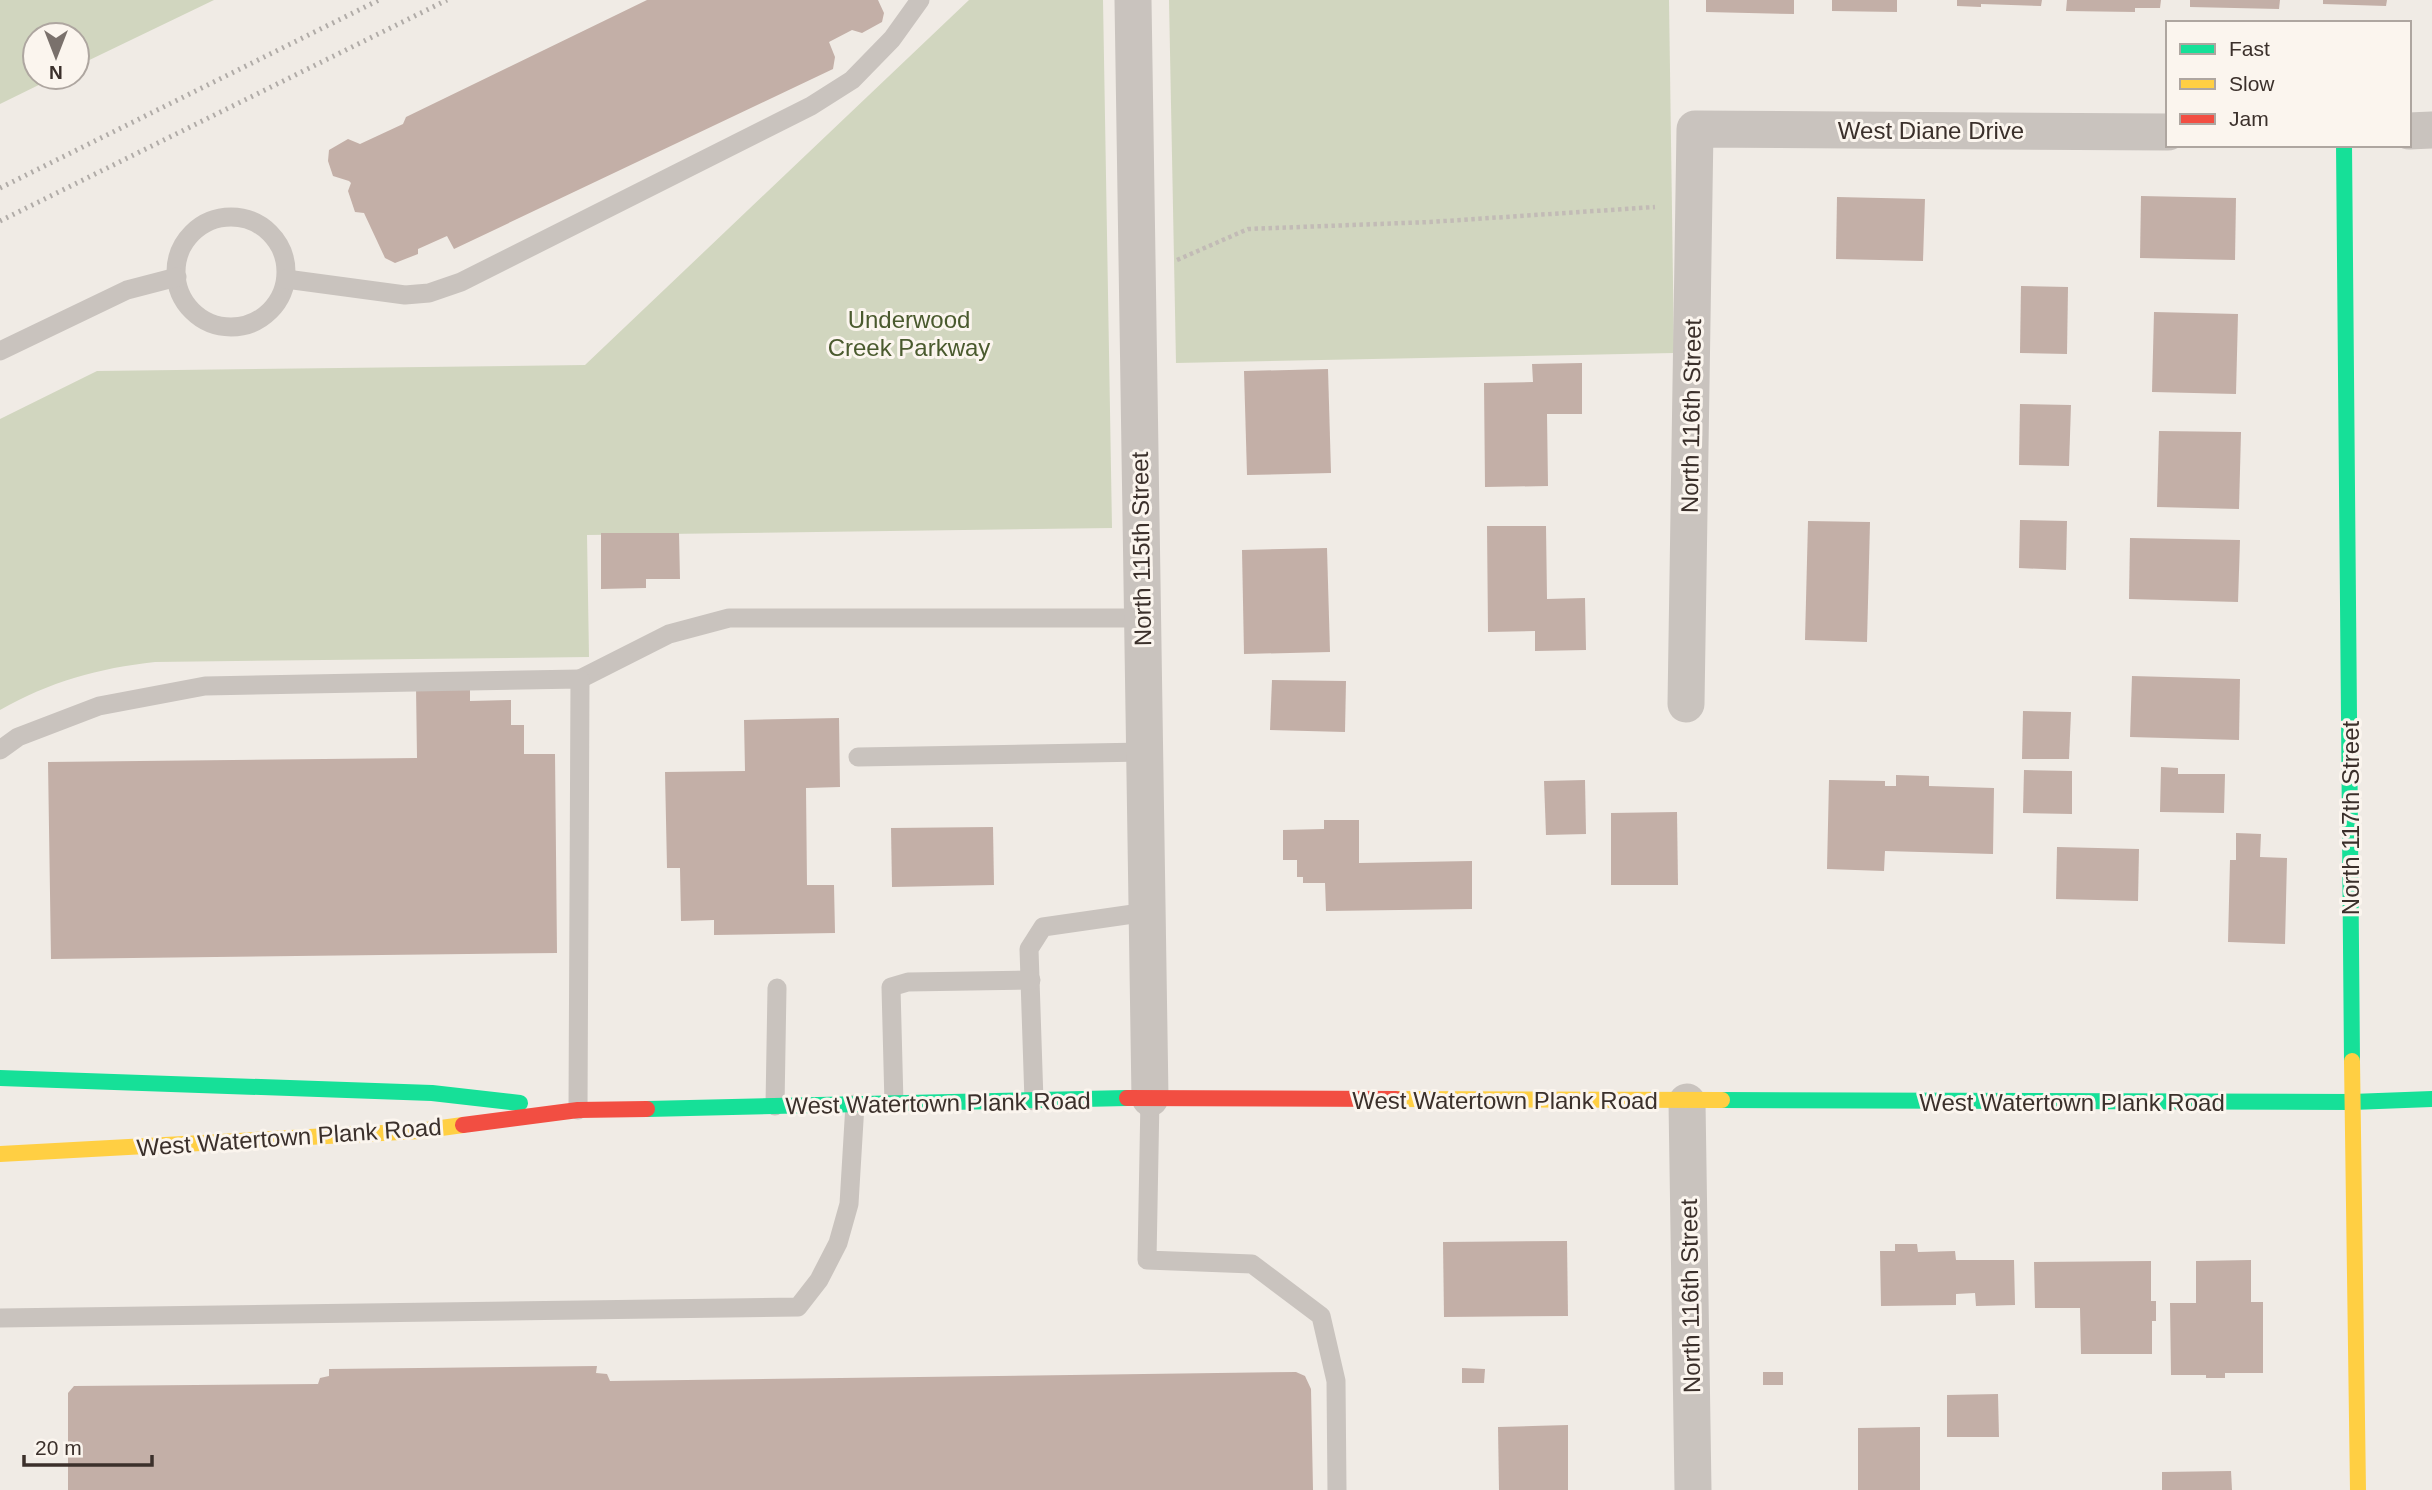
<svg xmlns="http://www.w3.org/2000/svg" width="2432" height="1490" font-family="Helvetica,sans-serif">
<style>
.green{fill:#d1d6bf}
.building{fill:#c3afa7}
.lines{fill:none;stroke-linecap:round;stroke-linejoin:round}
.path{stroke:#c2bbb6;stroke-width:4.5;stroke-dasharray:3.5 3.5;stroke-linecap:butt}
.lane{stroke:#c9c3be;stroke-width:19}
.street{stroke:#c9c3be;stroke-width:37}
.fast{stroke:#16e098;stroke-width:16}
.slow{stroke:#ffcf43;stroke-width:16}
.jam{stroke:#f24e42;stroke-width:16}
.rail{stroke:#b1aca8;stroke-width:5;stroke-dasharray:2 5;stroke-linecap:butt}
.labels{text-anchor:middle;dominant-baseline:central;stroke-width:6;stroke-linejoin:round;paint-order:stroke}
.street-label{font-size:24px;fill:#3b302b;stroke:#fbf5ee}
.park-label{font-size:24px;fill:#4a5a2e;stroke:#fbf5ee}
</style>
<rect width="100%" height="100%" fill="#f0ebe5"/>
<g class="green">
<polygon points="0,0 214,0 77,66 77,35 35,35 35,77 55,77 0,104"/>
<path d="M 969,0 L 1103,0 L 1112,528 L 587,535 L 589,657 L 155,662 C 99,668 49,682 0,710 L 0,419 L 97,371 L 585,365 Z"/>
<polygon points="1169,0 1669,0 1674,353 1176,363"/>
</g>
<g class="building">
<polygon points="647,0 878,0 884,13 882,22 862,33 852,30 829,42 835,57 833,69 454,249 447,236 418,249 418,254 395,263 385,258 364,213 355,212 348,191 351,183 349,181 333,176 328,161 329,150 348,139 360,144 403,124 406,117"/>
<polygon points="1706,0 1794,0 1794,14 1706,12"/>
<polygon points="1832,0 1897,0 1897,12 1832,11"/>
<polygon points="1957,0 2042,0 2041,6 1981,4 1981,7 1957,6"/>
<polygon points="2067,0 2161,0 2160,8 2135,8 2135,12 2066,11"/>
<polygon points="2190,0 2280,0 2279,9 2190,7"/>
<polygon points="2323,0 2387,0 2386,6 2323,4"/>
<polygon points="2141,196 2236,198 2235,260 2140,258"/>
<polygon points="1837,197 1925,199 1923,261 1836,259"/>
<polygon points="2021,286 2068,287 2067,354 2020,353"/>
<polygon points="2154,312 2238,314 2236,394 2152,392"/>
<polygon points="1582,363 1582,414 1547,414 1548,486 1485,487 1484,383 1533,382 1532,364"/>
<polygon points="1328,369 1331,473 1247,475 1244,371"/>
<polygon points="2020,404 2071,405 2069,466 2019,465"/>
<polygon points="2159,431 2241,432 2239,509 2157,507"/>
<polygon points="2020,520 2067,521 2066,570 2019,568"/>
<polygon points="1808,521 1870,522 1867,642 1805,640"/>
<polygon points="1487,526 1546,526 1547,599 1585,598 1586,650 1535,651 1535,631 1488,632"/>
<polygon points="601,533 679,533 680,579 646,579 646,588 601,589"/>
<polygon points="2130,538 2240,540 2238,602 2129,599"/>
<polygon points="1327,548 1330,652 1244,654 1242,550"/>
<polygon points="2132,676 2240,679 2239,740 2130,737"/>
<polygon points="1272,680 1346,681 1345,732 1270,730"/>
<polygon points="416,687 470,687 470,701 511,700 511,725 524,725 524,754 555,754 557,953 51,959 48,762 417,758"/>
<polygon points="2023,711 2071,712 2069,759 2022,759"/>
<polygon points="839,718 840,787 806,788 807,885 834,885 835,933 714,935 714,920 681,921 680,868 667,868 665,772 745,771 744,720"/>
<polygon points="2161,767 2178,768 2178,774 2225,774 2224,813 2160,812"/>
<polygon points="2024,770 2072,771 2072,814 2023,813"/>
<polygon points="1896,775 1929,776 1929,786 1994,788 1993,854 1885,851 1884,871 1827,869 1829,780 1885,781 1885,786 1896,786"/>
<polygon points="1585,780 1586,834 1546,835 1544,781"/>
<polygon points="1677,812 1678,885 1611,885 1611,813"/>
<polygon points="1324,820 1359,820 1359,863 1472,861 1472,909 1326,911 1325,883 1303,883 1303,877 1297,877 1297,860 1283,860 1283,830 1324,829"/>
<polygon points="993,827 994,885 892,887 891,828"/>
<polygon points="2236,833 2261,834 2260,857 2287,858 2285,944 2228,942 2230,860 2236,860"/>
<polygon points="2057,847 2139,849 2138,901 2056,899"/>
<polygon points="1567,1241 1568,1316 1444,1317 1443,1242"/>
<polygon points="1895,1244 1917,1244 1918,1252 1955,1251 1956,1260 2014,1260 2015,1305 1976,1306 1975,1293 1956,1294 1956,1305 1881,1306 1880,1251 1895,1251"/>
<polygon points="2251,1260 2251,1302 2263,1302 2263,1373 2225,1373 2225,1378 2206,1378 2206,1375 2171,1375 2170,1303 2196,1303 2196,1261"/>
<polygon points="2151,1261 2151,1301 2156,1301 2156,1321 2152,1321 2152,1354 2081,1354 2080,1308 2035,1308 2034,1262"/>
<polygon points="597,1366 596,1373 607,1374 610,1381 1296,1372 1305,1376 1311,1389 1313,1490 68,1490 68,1393 74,1386 318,1384 320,1378 329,1376 329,1369"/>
<polygon points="1462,1368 1485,1369 1484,1383 1462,1383"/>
<rect x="1763" y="1372" width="20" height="13"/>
<polygon points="1998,1394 1999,1437 1947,1437 1947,1395"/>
<polygon points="1568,1425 1568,1490 1499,1490 1498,1427"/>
<polygon points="1920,1427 1920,1490 1858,1490 1858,1428"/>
<polygon points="2231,1471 2232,1490 2162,1490 2162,1472"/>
</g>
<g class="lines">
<polyline class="path" points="1177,260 1248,229 1430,222 1655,207"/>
<g class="lane">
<circle cx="231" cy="272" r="55"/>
<polyline points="286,279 405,295 429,293 461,282 811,106 852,80 892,39 920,0"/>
<polyline points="0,351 127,290 177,277"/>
<polyline points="580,679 669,634 729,618 1143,618"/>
<polyline points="0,750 18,737 99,706 205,686 580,679 578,1110"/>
<polyline points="858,757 1145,752"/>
<polyline points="1150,1098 1147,1260 1252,1264 1321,1316 1336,1381 1337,1490"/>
<polyline points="1034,1101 1029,949 1043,927 1147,912"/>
<polyline points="894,1104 891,987 908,982 1031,980"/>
<polyline points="775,1106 777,988"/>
<polyline points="0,1318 798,1307 819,1280 838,1243 849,1204 855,1104"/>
</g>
<g class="street">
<polyline points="1133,0 1150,1098"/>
<polyline points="2409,131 2432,130"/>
<polyline points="1686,704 1695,129 2168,132"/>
<polyline points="1687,1102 1693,1490"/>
</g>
<g class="fast">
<polyline points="2344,145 2352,1061"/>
<polyline points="0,1078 432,1093 520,1103"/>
<polyline points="1722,1100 2352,1102 2432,1099"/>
<polyline points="647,1109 1127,1098"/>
</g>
<g class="slow">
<polyline points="2352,1061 2358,1490"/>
<polyline points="1396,1099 1722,1100"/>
<polyline points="0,1154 419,1131 463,1125"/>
</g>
<g class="jam">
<polyline points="1127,1098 1396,1099"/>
<polyline points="463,1125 578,1110 647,1109"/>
</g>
<g class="rail">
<polyline points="0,188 379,0"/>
<polyline points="0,221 447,0"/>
</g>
</g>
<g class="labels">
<g class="street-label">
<text x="1931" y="130">West Diane Drive</text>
<text transform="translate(1691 416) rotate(-89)">North 116th Street</text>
<text transform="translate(1141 549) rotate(-91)">North 115th Street</text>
<text transform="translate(2350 818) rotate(-90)">North 117th Street</text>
<text x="1505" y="1100">West Watertown Plank Road</text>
<text x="2072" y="1102">West Watertown Plank Road</text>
<text transform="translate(938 1103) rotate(-1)">West Watertown Plank Road</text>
<text transform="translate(289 1137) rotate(-4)">West Watertown Plank Road</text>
<text transform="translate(1690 1296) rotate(-91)">North 116th Street</text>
</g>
<g class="park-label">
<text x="909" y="319">Underwood<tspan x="909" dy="28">Creek Parkway</tspan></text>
</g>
</g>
<rect x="2166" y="21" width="245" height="126" fill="#fbf5ee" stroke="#aea6a0" stroke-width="2"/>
<rect x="2180" y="44" width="35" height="10" fill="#16e098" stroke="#aea6a0" stroke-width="2"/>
<text x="2229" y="56" font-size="21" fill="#3b302b">Fast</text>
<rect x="2180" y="79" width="35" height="10" fill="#ffcf43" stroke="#aea6a0" stroke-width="2"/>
<text x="2229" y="91" font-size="21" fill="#3b302b">Slow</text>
<rect x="2180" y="114" width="35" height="10" fill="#f24e42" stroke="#aea6a0" stroke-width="2"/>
<text x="2229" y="126" font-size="21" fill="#3b302b">Jam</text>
<g transform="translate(56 56) rotate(180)"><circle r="33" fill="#fbf5ee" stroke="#aea6a0" stroke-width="2"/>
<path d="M0-5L12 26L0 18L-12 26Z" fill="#7a716c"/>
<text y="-10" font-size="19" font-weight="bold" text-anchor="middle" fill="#3b302b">N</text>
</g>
<path d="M24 1455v10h128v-10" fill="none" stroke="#3b302b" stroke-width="3.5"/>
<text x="35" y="1455" font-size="21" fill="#3b302b" stroke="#fbf5ee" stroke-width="5" paint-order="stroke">20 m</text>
</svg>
